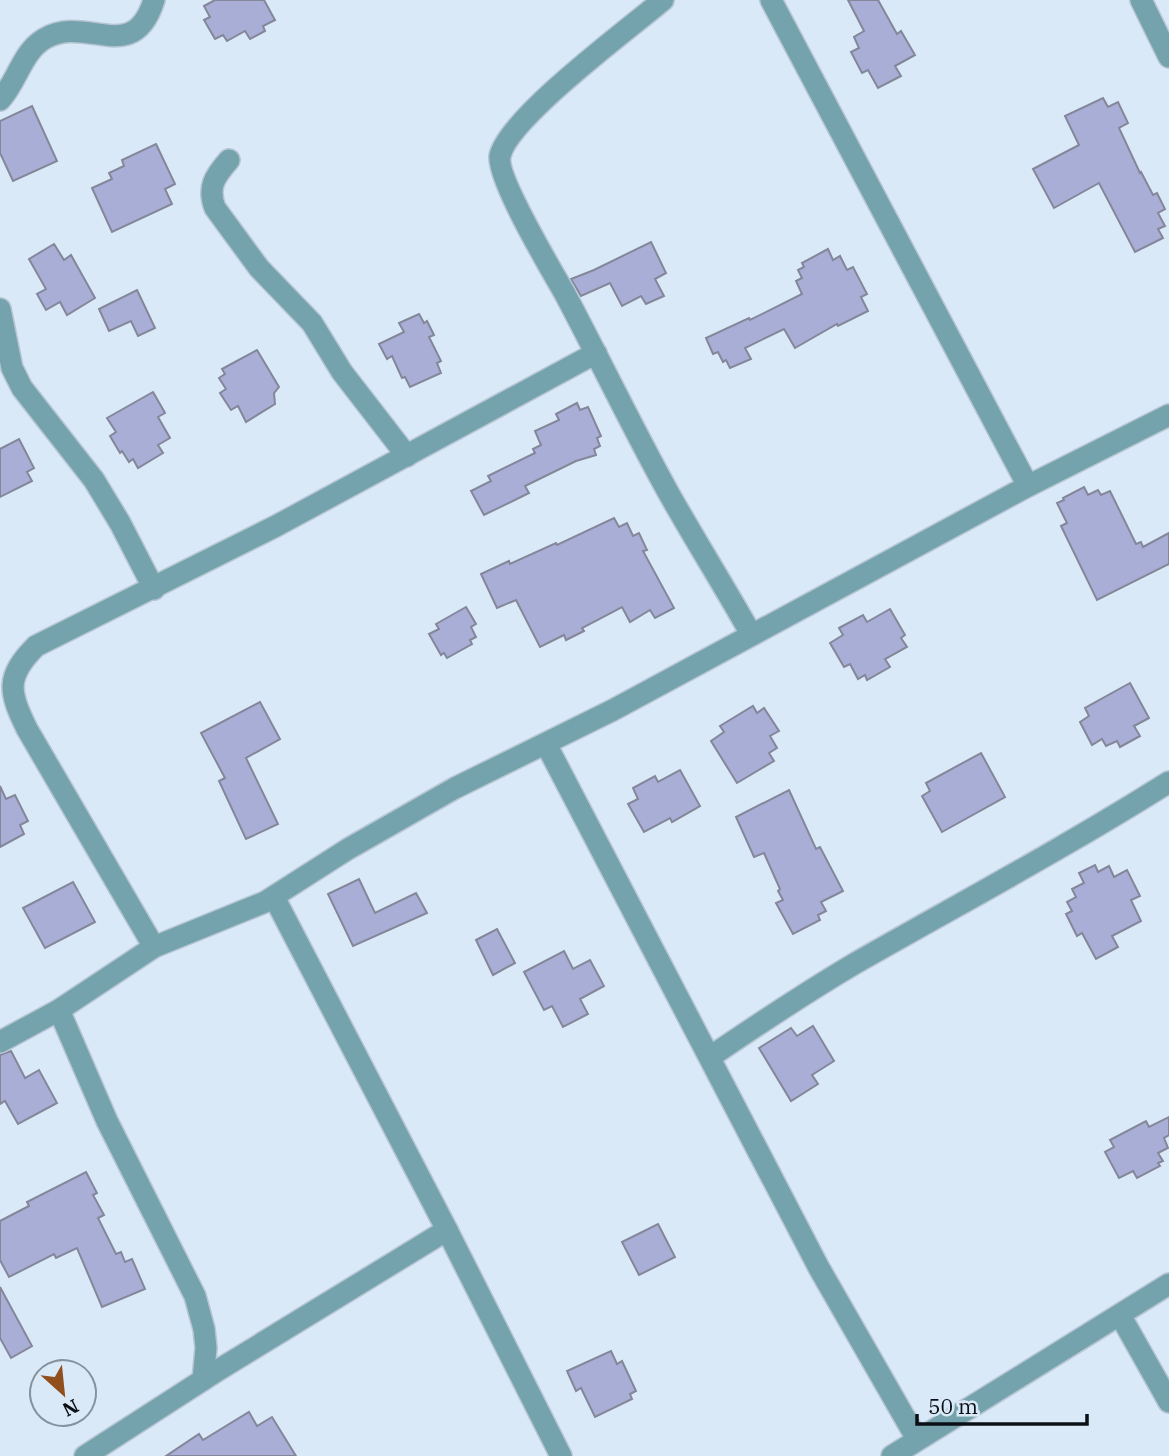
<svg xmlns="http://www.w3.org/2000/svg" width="1169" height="1456" font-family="'IBM Plex Serif',serif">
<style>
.building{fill:#a9aed6;stroke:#848799;stroke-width:2}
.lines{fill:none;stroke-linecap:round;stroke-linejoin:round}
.minor-casing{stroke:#b8c6d4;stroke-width:24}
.minor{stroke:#74a3ad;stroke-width:21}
</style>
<rect width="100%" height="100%" fill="#d9e9f8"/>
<g class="building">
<polygon points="215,0 264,0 275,20 263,26 265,31 250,39 245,31 227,41 223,35 215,39 204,20 210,17 204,6"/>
<polygon points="848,0 878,0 897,34 901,31 915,55 895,66 901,76 878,88 868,70 862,73 851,52 859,48 854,37 864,31"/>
<polygon points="1103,98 1108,107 1118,102 1128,123 1119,128 1140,173 1141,172 1153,195 1157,193 1165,209 1158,213 1165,226 1158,229 1163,238 1135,252 1099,183 1054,208 1033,169 1079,145 1065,116"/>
<polygon points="32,106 57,161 13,181 0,153 0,121"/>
<polygon points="156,144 175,184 165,189 172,204 112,232 92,188 112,179 109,173 124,166 122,160"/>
<polygon points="651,242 666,273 655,279 664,296 646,304 641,296 622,306 610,283 581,296 571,279 594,270"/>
<polygon points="54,244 64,260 71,255 95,298 67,315 60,302 46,310 37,294 46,289 29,259"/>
<polygon points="828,249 833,260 840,256 847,270 853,267 867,294 861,297 868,311 838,326 837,324 795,348 784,329 745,348 751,359 730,368 726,360 723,362 718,352 713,354 706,338 749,318 750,320 802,294 796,281 802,278 798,270 804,267 802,263"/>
<polygon points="137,290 155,328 138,336 131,321 109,331 99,309"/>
<polygon points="419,314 424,323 427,321 434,335 429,337 441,361 437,363 441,373 410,387 405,377 402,378 392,356 387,359 379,344 404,332 399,323"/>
<polygon points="257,350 279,387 274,393 275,404 246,422 238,406 231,410 220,393 226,389 219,378 225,374 222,369"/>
<polygon points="153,392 165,413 158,417 170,438 158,445 163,453 138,468 133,459 129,462 122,451 120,453 110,436 116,432 107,418"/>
<polygon points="577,403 580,410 588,407 601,436 597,438 600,446 594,449 596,455 576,461 525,486 529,493 484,515 471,491 491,481 488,476 535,453 533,449 541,445 535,431 559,420 556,414"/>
<polygon points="19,439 34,468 27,472 32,481 0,497 0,449"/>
<polygon points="1084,487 1088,495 1098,490 1101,495 1110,491 1136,544 1141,542 1143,547 1169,533 1169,564 1097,600 1061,526 1067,523 1057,503 1064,500 1063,498"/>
<polygon points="614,518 619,527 627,523 633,536 639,533 647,550 643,551 674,608 655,618 650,610 630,622 622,607 582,628 584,631 566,640 564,635 540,647 516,600 497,608 481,574 509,561 510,564 556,543 557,545"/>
<polygon points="466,607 476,624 471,627 476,637 470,640 472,644 447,658 444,653 441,655 429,634 439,629 436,624"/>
<polygon points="890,609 905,635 901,638 907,647 885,659 890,667 867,680 865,675 858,679 850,664 844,667 830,643 843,635 839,628 863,615 867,622"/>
<polygon points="1130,683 1149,718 1134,726 1140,736 1120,747 1117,741 1106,746 1102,739 1092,745 1080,722 1089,716 1085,708"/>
<polygon points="260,702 280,739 246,758 278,824 246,839 219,781 225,778 201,733"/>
<polygon points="753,706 757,713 764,708 779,731 770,736 777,748 769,753 774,761 737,783 711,741 724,732 720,726"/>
<polygon points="981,753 1005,797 942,832 922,796 930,791 926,783"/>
<polygon points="680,770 700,806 672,822 670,818 644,832 628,804 638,799 633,788 655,776 658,782"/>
<polygon points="0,786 6,799 15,795 28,821 20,825 24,834 0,847"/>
<polygon points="789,790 816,849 820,847 843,891 821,902 826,911 818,915 820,920 793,934 776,903 783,900 778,891 780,889 764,853 754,857 736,817"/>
<polygon points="1095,865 1098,872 1109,866 1114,877 1127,870 1140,896 1131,900 1141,921 1112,936 1118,947 1096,959 1082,933 1077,936 1066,914 1072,911 1067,902 1076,897 1072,889 1084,883 1079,873"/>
<polygon points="359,879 375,913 416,893 427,913 353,946 328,894"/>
<polygon points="73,882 95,922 45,948 23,908"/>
<polygon points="497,929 515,963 493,975 476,940"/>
<polygon points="564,951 573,969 590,960 604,986 580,999 588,1014 563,1027 552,1006 544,1010 524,972"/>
<polygon points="813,1026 834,1061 812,1075 818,1084 791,1101 759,1048 791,1028 797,1036"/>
<polygon points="11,1051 25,1078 39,1070 57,1103 18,1124 5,1101 0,1104 0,1055"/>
<polygon points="1169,1117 1169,1135 1164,1138 1168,1148 1158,1153 1163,1161 1158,1163 1160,1166 1137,1178 1133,1171 1119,1178 1105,1152 1114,1147 1110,1140 1146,1121 1149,1127"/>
<polygon points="86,1172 97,1193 93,1195 104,1215 98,1218 116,1254 121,1252 125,1262 132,1259 145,1289 102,1307 77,1248 56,1258 54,1254 9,1277 0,1260 0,1221 29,1206 27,1202"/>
<polygon points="658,1224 675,1257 639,1275 622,1242"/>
<polygon points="0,1287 32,1346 11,1358 0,1338"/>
<polygon points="611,1351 617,1364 622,1361 636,1391 630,1394 632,1399 595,1417 581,1388 576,1391 567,1371"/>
<polygon points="249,1412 257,1426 272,1417 296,1456 166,1456 199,1434 203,1440"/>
</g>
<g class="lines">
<defs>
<g id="minor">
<path d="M 663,0 C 630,28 508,118 500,156 C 496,177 552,271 565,294 C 600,360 632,427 668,492 C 695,540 724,586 751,634"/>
<polyline points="771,0 1028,486"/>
<polyline points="1141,0 1169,57"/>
<path d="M 0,100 C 17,82 22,52 44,39 C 86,13 133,68 154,0"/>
<path d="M 229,160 C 215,176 207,187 215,208 L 259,268 L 312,323 L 342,372 L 407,456"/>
<polyline points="0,309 12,368 22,388 94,480 120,523 154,589"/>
<polyline points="546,744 819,1268 917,1439"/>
<polyline points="274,897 447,1230 561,1456"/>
<path d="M 154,947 L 27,729 C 9,692 5,677 36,646 L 276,526 L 596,353"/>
<polyline points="59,1010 107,1121 195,1296 204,1329 206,1348 203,1380"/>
<polyline points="0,1042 59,1010 154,947 265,902 348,849 455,788 613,710 1028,486 1169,415"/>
<path d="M 710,1057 C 757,1025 805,993 854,964 C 959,904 1066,847 1169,782"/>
<polyline points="1120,1315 1169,1402"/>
<polyline points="85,1456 220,1369 447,1230"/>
<polyline points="892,1456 1169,1284"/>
</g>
</defs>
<use href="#minor" class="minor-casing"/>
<use href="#minor" class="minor"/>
</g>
<g transform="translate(63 1393) rotate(153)"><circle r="33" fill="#d9e9f8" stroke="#86929d" stroke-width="2"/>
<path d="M0-5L12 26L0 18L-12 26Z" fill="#914f1e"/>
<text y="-10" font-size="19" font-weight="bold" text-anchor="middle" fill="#0a1015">N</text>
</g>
<path d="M917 1414v10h170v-10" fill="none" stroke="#0a1015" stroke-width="3.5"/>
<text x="928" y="1414" font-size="21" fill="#0a1015" stroke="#d9e9f8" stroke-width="5" paint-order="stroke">50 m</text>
</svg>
